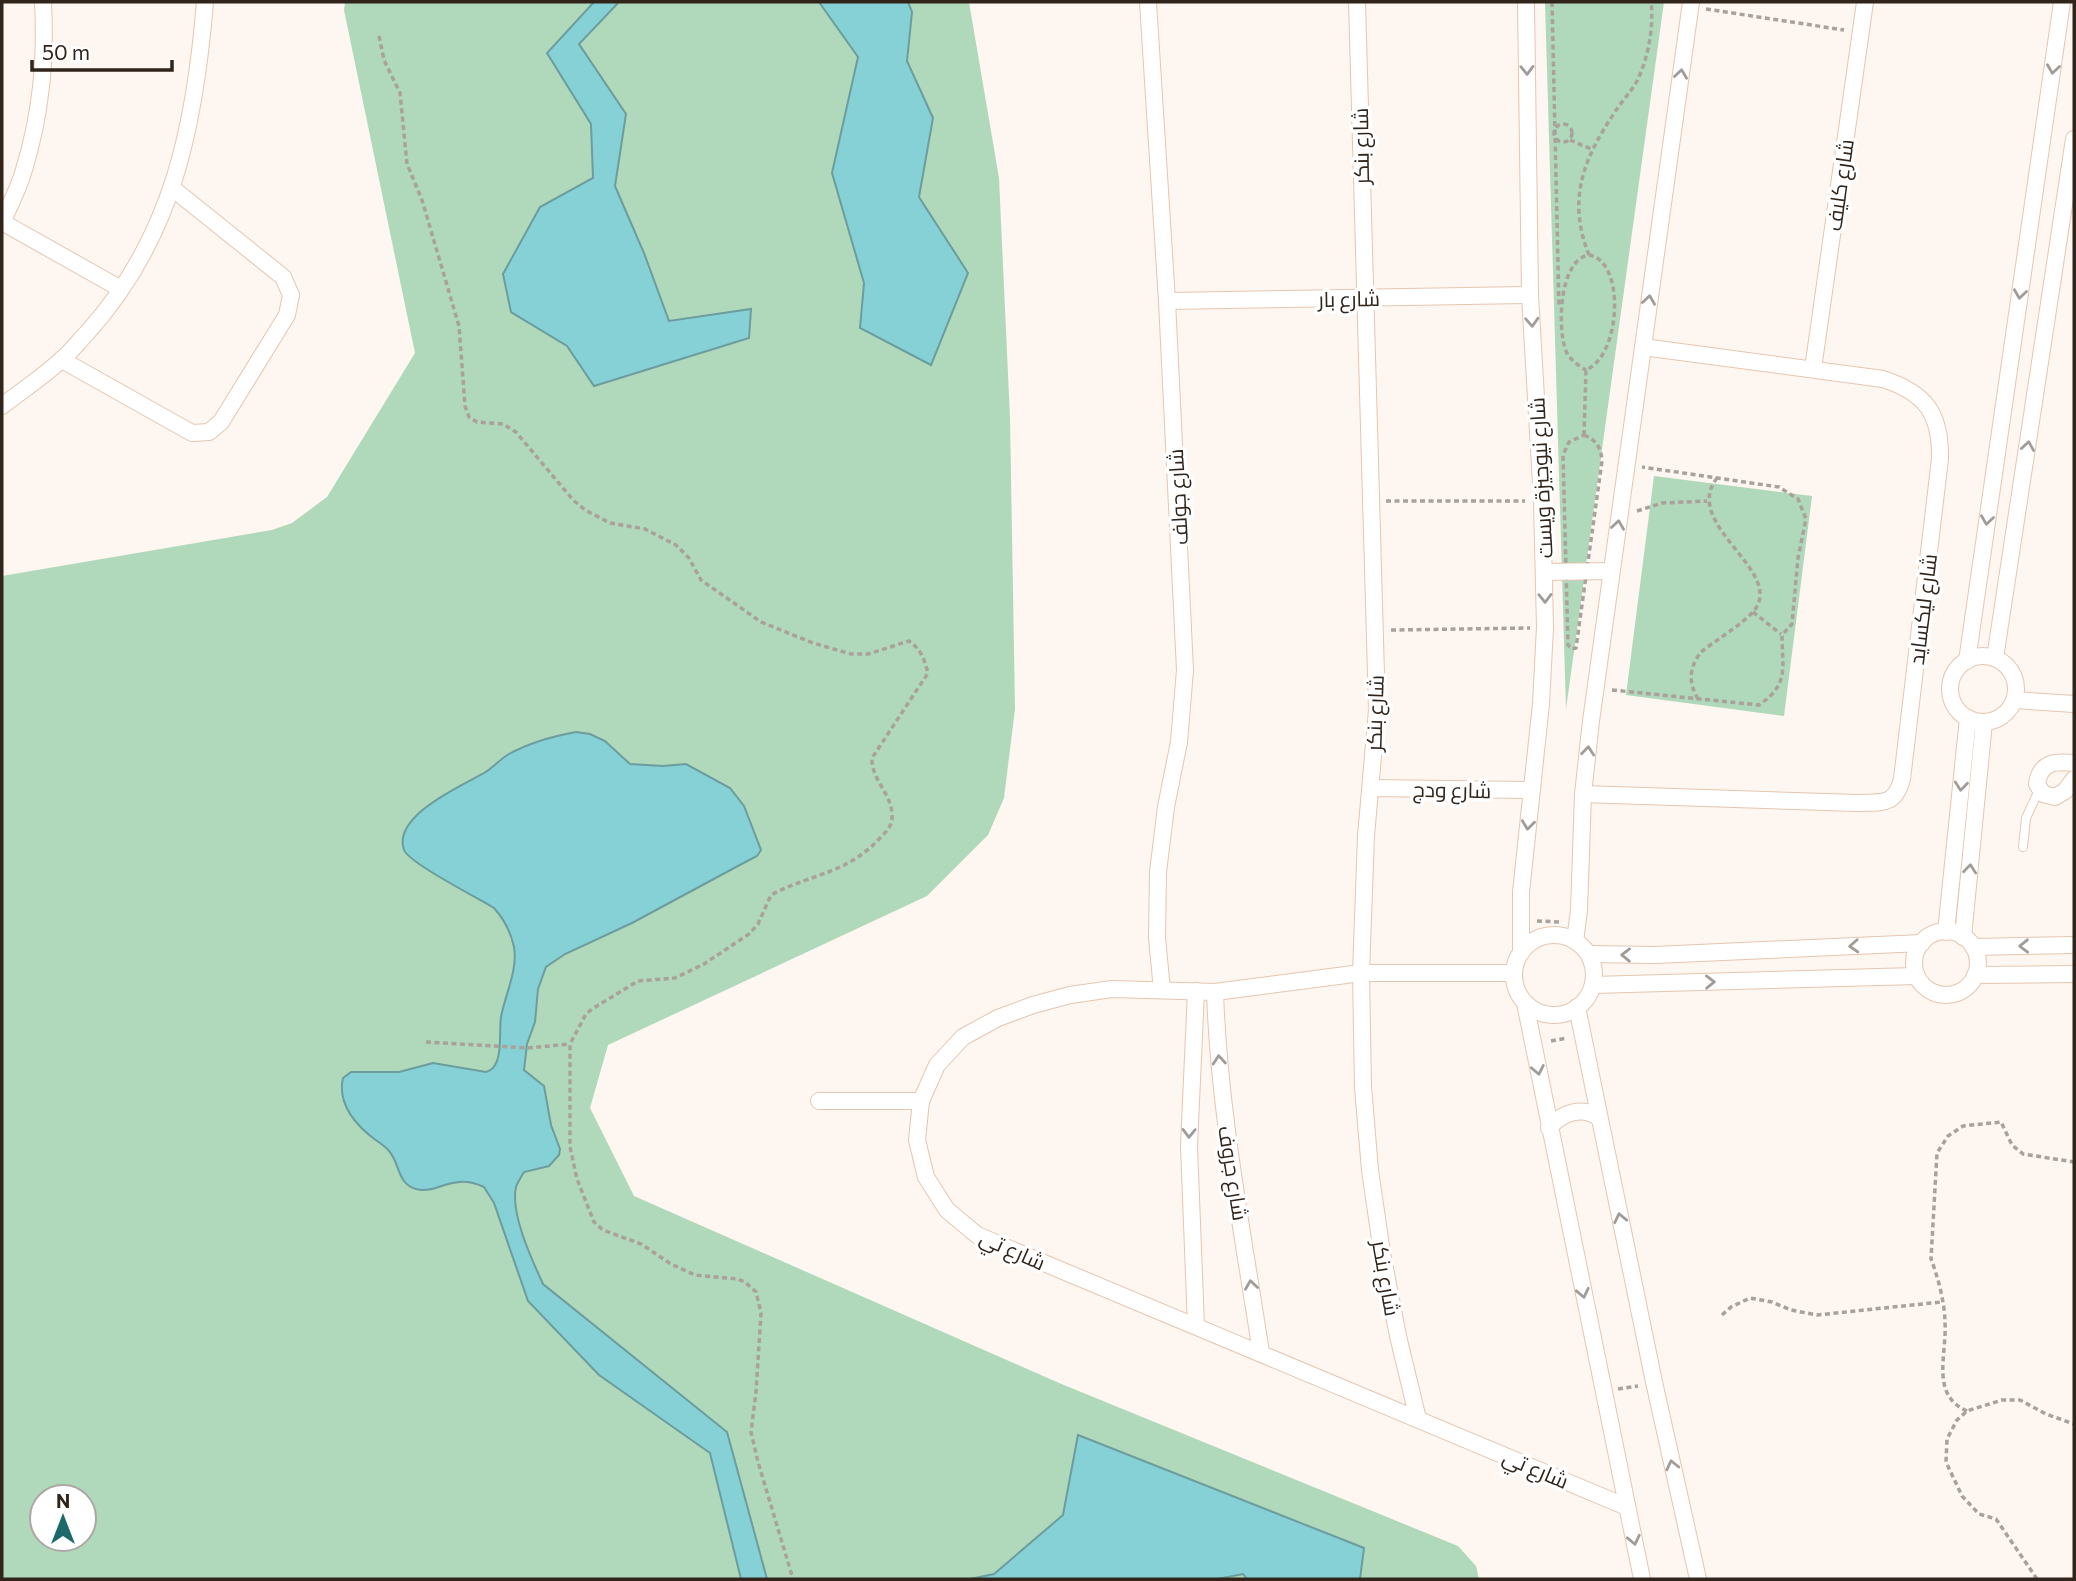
<svg xmlns="http://www.w3.org/2000/svg" width="2076" height="1581" font-family="Commissioner,Cairo,sans-serif">
<style>
.green{fill:#b0d8ba;fill-rule:evenodd}
.water{fill:#86d1d6;stroke:#6c9d9e;stroke-width:2}
.lines{fill:none;stroke-linecap:round;stroke-linejoin:round}
.lane-casing{stroke:#e5c6b0;stroke-width:10}
.street-casing{stroke:#e5c6b0;stroke-width:18}
.path{stroke:#aaa19a;stroke-width:3.5;stroke-dasharray:5 3.5;stroke-linecap:butt}
.lane{stroke:#fff;stroke-width:8}
.street{stroke:#fff;stroke-width:16}
.oneway{stroke:#a29c98}
.labels{text-anchor:middle;dominant-baseline:central;stroke-width:7;stroke-linejoin:round;paint-order:stroke}
.street-label{font-size:21px;fill:#30241b;stroke:#fff}
</style>
<rect width="100%" height="100%" fill="#fdf6f1"/>
<g class="green">
<path d="M 345,2 L 969,2 L 999,178 L 1010,418 L 1015,709 L 1004,798 L 988,835 L 927,896 L 608,1045 L 590,1108 L 634,1196 L 1059,1383 L 1458,1546 L 1476,1566 L 1479,1579 L 2,1579 L 2,576 L 272,530 L 292,523 L 327,497 L 415,353 L 344,10 ZM 42,1497 L 84,1497 L 84,1539 L 42,1539 Z"/>
<polygon points="1545,2 1664,2 1566,709"/>
<polygon points="1654,476 1812,496 1784,716 1626,695"/>
</g>
<g class="water">
<polygon points="594,2 619,2 579,44 626,114 615,186 644,253 669,321 751,309 749,338 594,386 567,346 511,312 503,274 540,207 593,178 591,124 547,53"/>
<polygon points="819,2 908,2 912,12 907,61 933,118 919,197 968,273 931,365 860,328 864,283 832,173 858,57"/>
<path d="M 576,732 L 590,734 L 605,741 L 630,764 L 663,766 L 686,764 L 730,788 L 744,806 L 761,850 L 757,856 L 736,867 L 632,923 L 565,954 L 546,967 L 538,989 L 535,1022 L 527,1044 L 524,1070 L 544,1086 L 551,1125 L 560,1149 L 559,1155 L 549,1166 L 524,1172 C 522,1176 518,1181 516,1187 C 510,1213 532,1260 543,1284 L 727,1432 L 767,1579 L 741,1579 L 710,1453 L 599,1375 L 528,1301 L 494,1203 L 484,1187 C 451,1172 438,1195 416,1189 C 397,1184 400,1163 389,1151 C 386,1147 381,1144 377,1141 C 356,1126 337,1104 343,1078 L 351,1072 L 399,1072 L 433,1063 L 486,1072 C 492,1070 494,1068 497,1061 C 502,1048 499,1031 501,1017 C 505,995 518,970 514,947 C 511,933 503,918 494,908 C 478,898 409,863 404,850 C 392,816 461,786 484,773 C 493,768 500,759 509,754 C 529,743 554,736 576,732 Z"/>
<polygon points="1078,1435 1364,1548 1360,1579 1247,1579 1243,1574 1217,1579 970,1579 994,1574 1063,1515"/>
</g>
<g class="lines">
<defs>
<polyline id="lane" points="2023,847 2026,818 2039,790"/>
<g id="street">
<polyline points="1148,2 1167,301 1185,670 1179,742 1166,807 1158,872 1157,938 1162,990"/>
<polyline points="1357,2 1377,710 1366,836 1361,973 1363,1087 1370,1170 1382,1253 1398,1336 1418,1419"/>
<polyline points="2,222 121,289"/>
<path d="M 2,223 C 9,206 18,190 23,173 C 41,115 46,61 43,2"/>
<polyline points="1167,301 1530,295"/>
<polyline points="62,360 192,433 209,432 221,422 287,315 291,295 283,277 172,188"/>
<polyline points="1813,369 1865,2"/>
<path d="M 2,406 C 21,391 43,377 61,360 C 71,352 78,342 87,333 C 173,238 195,125 205,2"/>
<polyline points="1544,572 1611,571"/>
<circle cx="1983" cy="689" r="33"/>
<polyline points="1995,658 2074,139"/>
<polyline points="1967,661 2062,2"/>
<polyline points="2015,700 2074,704"/>
<path d="M 2074,763 C 2055,761 2040,762 2037,784 L 2043,794 L 2055,797 L 2065,791 L 2074,779"/>
<polyline points="1371,788 1532,790"/>
<path d="M 1583,794 L 1857,803 C 1882,802 1895,806 1902,779 L 1940,459 C 1941,414 1926,393 1883,379 L 1643,347"/>
<circle cx="1946" cy="963" r="32"/>
<polyline points="1946,932 1968,718"/>
<circle cx="1554" cy="975" r="40"/>
<polyline points="1963,937 1984,722"/>
<polyline points="1575,941 1579,910 1583,794 1591,721 1691,2"/>
<polyline points="1973,947 2074,945"/>
<polyline points="1521,953 1521,892 1541,704 1545,627 1542,501 1530,295 1526,2"/>
<polyline points="1589,954 1655,955 1922,943"/>
<polyline points="1514,973 1361,973 1215,992 1112,989 1070,995 1033,1005 998,1018 963,1037 937,1065 921,1101 917,1140 926,1177 947,1210 977,1235 1627,1507"/>
<polyline points="1975,975 2074,974"/>
<polyline points="1593,985 1916,976"/>
<polyline points="1196,991 1189,1146 1196,1326"/>
<path d="M 1215,992 C 1219,1113 1243,1233 1261,1353"/>
<polyline points="1525,1003 1642,1579"/>
<polyline points="1577,1007 1654,1382 1698,1579"/>
<polyline points="819,1101 921,1101"/>
<path d="M 1549,1128 C 1561,1113 1583,1105 1599,1118"/>
</g>
</defs>
<use href="#lane" class="lane-casing"/>
<use href="#street" class="street-casing"/>
<g class="path">
<polyline points="1552,2 1559,307"/>
<polyline points="1706,9 1844,30"/>
<path d="M 379,36 L 384,60 L 400,93 L 407,164 L 422,200 L 459,326 L 465,406 L 469,417 L 477,422 L 503,424 L 516,432 L 573,500 L 585,510 L 610,523 L 645,529 L 676,545 L 689,558 L 701,580 L 761,622 L 813,643 L 851,654 L 868,654 L 909,641 C 921,649 924,659 928,673 L 872,758 C 871,779 891,793 892,814 C 893,824 888,830 881,837 C 846,875 812,873 771,895 L 758,924 L 749,934 L 704,964 L 675,978 L 638,981 L 592,1009 L 586,1014 L 570,1044 L 570,1147 L 577,1179 L 594,1222 L 603,1230 L 641,1244 L 671,1264 L 695,1275 L 737,1279 L 745,1282 L 756,1292 L 761,1313 L 756,1392 L 751,1432 L 758,1462 L 793,1579"/>
<circle cx="1563" cy="133" r="9"/>
<polyline points="1570,140 1591,149"/>
<path d="M 1589,255 C 1567,200 1583,159 1615,112 C 1621,102 1631,92 1637,81 C 1648,59 1654,27 1651,2"/>
<path d="M 1584,435 C 1596,440 1601,447 1602,461 L 1576,648 L 1572,649 L 1568,645 L 1563,455 L 1569,442 Z"/>
<path d="M 1584,435 L 1586,370 C 1621,356 1626,261 1589,255 C 1559,260 1557,328 1566,351 C 1570,360 1578,365 1586,370"/>
<polyline points="1386,501 1525,501"/>
<polyline points="1637,511 1662,503 1707,501"/>
<polyline points="1753,612 1781,634"/>
<polyline points="1391,630 1530,628"/>
<path d="M 1612,690 L 1759,705 C 1790,684 1782,667 1782,635 L 1792,624 L 1798,558 L 1806,519 L 1798,499 L 1779,487 L 1642,467"/>
<path d="M 1698,699 C 1688,682 1689,668 1701,652 C 1716,640 1740,626 1753,612 C 1788,572 1680,525 1717,478"/>
<polyline points="1537,921 1561,922"/>
<polyline points="1551,1041 1567,1038"/>
<polyline points="426,1042 528,1048 570,1044"/>
<polyline points="1722,1315 1731,1307 1750,1298 1772,1302 1791,1310 1817,1315 1941,1302"/>
<polyline points="1618,1389 1638,1386"/>
<path d="M 1967,1411 C 1930,1395 1947,1355 1945,1323 C 1945,1304 1938,1277 1931,1259 L 1937,1153 L 1948,1136 L 1963,1126 L 2001,1122 L 2012,1145 L 2023,1154 L 2074,1162"/>
<polyline points="2037,1579 1996,1519 1979,1514 1962,1496 1946,1462 1947,1439 1957,1420 1967,1411 2002,1400 2020,1400 2046,1414 2074,1424"/>
</g>
<use href="#lane" class="lane"/>
<use href="#street" class="street"/>
</g>
<defs><path id="oneway-chevron" d="M-2-3.5L2.5 0L-2 3.5" fill="none" stroke-width="1.6" stroke-linecap="round" stroke-linejoin="round" transform="scale(1.75)"/></defs>
<g class="oneway">
<use href="#oneway-chevron" transform="translate(2053 69) rotate(98)"/>
<use href="#oneway-chevron" transform="translate(1527 70) rotate(89)"/>
<use href="#oneway-chevron" transform="translate(1681 74) rotate(-82)"/>
<use href="#oneway-chevron" transform="translate(2020 294) rotate(98)"/>
<use href="#oneway-chevron" transform="translate(1649 300) rotate(-82)"/>
<use href="#oneway-chevron" transform="translate(1532 322) rotate(87)"/>
<use href="#oneway-chevron" transform="translate(2028 446) rotate(-81)"/>
<use href="#oneway-chevron" transform="translate(1987 520) rotate(98)"/>
<use href="#oneway-chevron" transform="translate(1618 525) rotate(-82)"/>
<use href="#oneway-chevron" transform="translate(1545 598) rotate(89)"/>
<use href="#oneway-chevron" transform="translate(1588 751) rotate(-84)"/>
<use href="#oneway-chevron" transform="translate(1961 786) rotate(96)"/>
<use href="#oneway-chevron" transform="translate(1528 825) rotate(97)"/>
<use href="#oneway-chevron" transform="translate(1970 869) rotate(-84)"/>
<use href="#oneway-chevron" transform="translate(1854 946) rotate(177)"/>
<use href="#oneway-chevron" transform="translate(2024 946) rotate(179)"/>
<use href="#oneway-chevron" transform="translate(1626 955) rotate(-179)"/>
<use href="#oneway-chevron" transform="translate(1710 982) rotate(-1)"/>
<use href="#oneway-chevron" transform="translate(1219 1060) rotate(-95)"/>
<use href="#oneway-chevron" transform="translate(1538 1070) rotate(79)"/>
<use href="#oneway-chevron" transform="translate(1189 1133) rotate(91)"/>
<use href="#oneway-chevron" transform="translate(1620 1218) rotate(-102)"/>
<use href="#oneway-chevron" transform="translate(1251 1285) rotate(-98)"/>
<use href="#oneway-chevron" transform="translate(1583 1293) rotate(78)"/>
<use href="#oneway-chevron" transform="translate(1672 1465) rotate(-103)"/>
<use href="#oneway-chevron" transform="translate(1634 1540) rotate(78)"/>
</g>
<g class="labels">
<g class="street-label">
<text transform="translate(1360 146) rotate(-91)">شارع بنكر</text>
<text transform="translate(1839 185) rotate(-82)">شارع كليف</text>
<text transform="translate(1349 298) rotate(-1)">شارع بار</text>
<text transform="translate(1540 478) rotate(-93)">شارع نيوجيزة ويست</text>
<text transform="translate(1177 497) rotate(-93)">شارع جولف</text>
<text transform="translate(1922 609) rotate(-83)">شارع ليكسايد</text>
<text transform="translate(1374 713) rotate(-88)">شارع بنكر</text>
<text transform="translate(1452 789) rotate(1)">شارع ودج</text>
<text transform="translate(1234 1173) rotate(81)">شارع جروف</text>
<text transform="translate(1013 1249) rotate(24)">شارع تي</text>
<text transform="translate(1387 1278) rotate(80)">شارع بنكر</text>
<text transform="translate(1536 1468) rotate(23)">شارع تي</text>
</g>
</g>
<rect width="2076" height="1581" fill="none" stroke="#30241b" stroke-width="7"/>
<g transform="translate(63 1518)"><circle r="33" fill="#ffffff" stroke="#aca7a4" stroke-width="2"/>
<path d="M0-5L12 26L0 18L-12 26Z" fill="#1c6969"/>
<text y="-10" font-size="19" font-weight="bold" text-anchor="middle" fill="#30241b">N</text>
</g>
<path d="M32 60v10h140v-10" fill="none" stroke="#30241b" stroke-width="3.5"/>
<text x="42" y="60" font-size="21" fill="#30241b" stroke="#ffffff" stroke-width="5" paint-order="stroke">50 m</text>
</svg>
